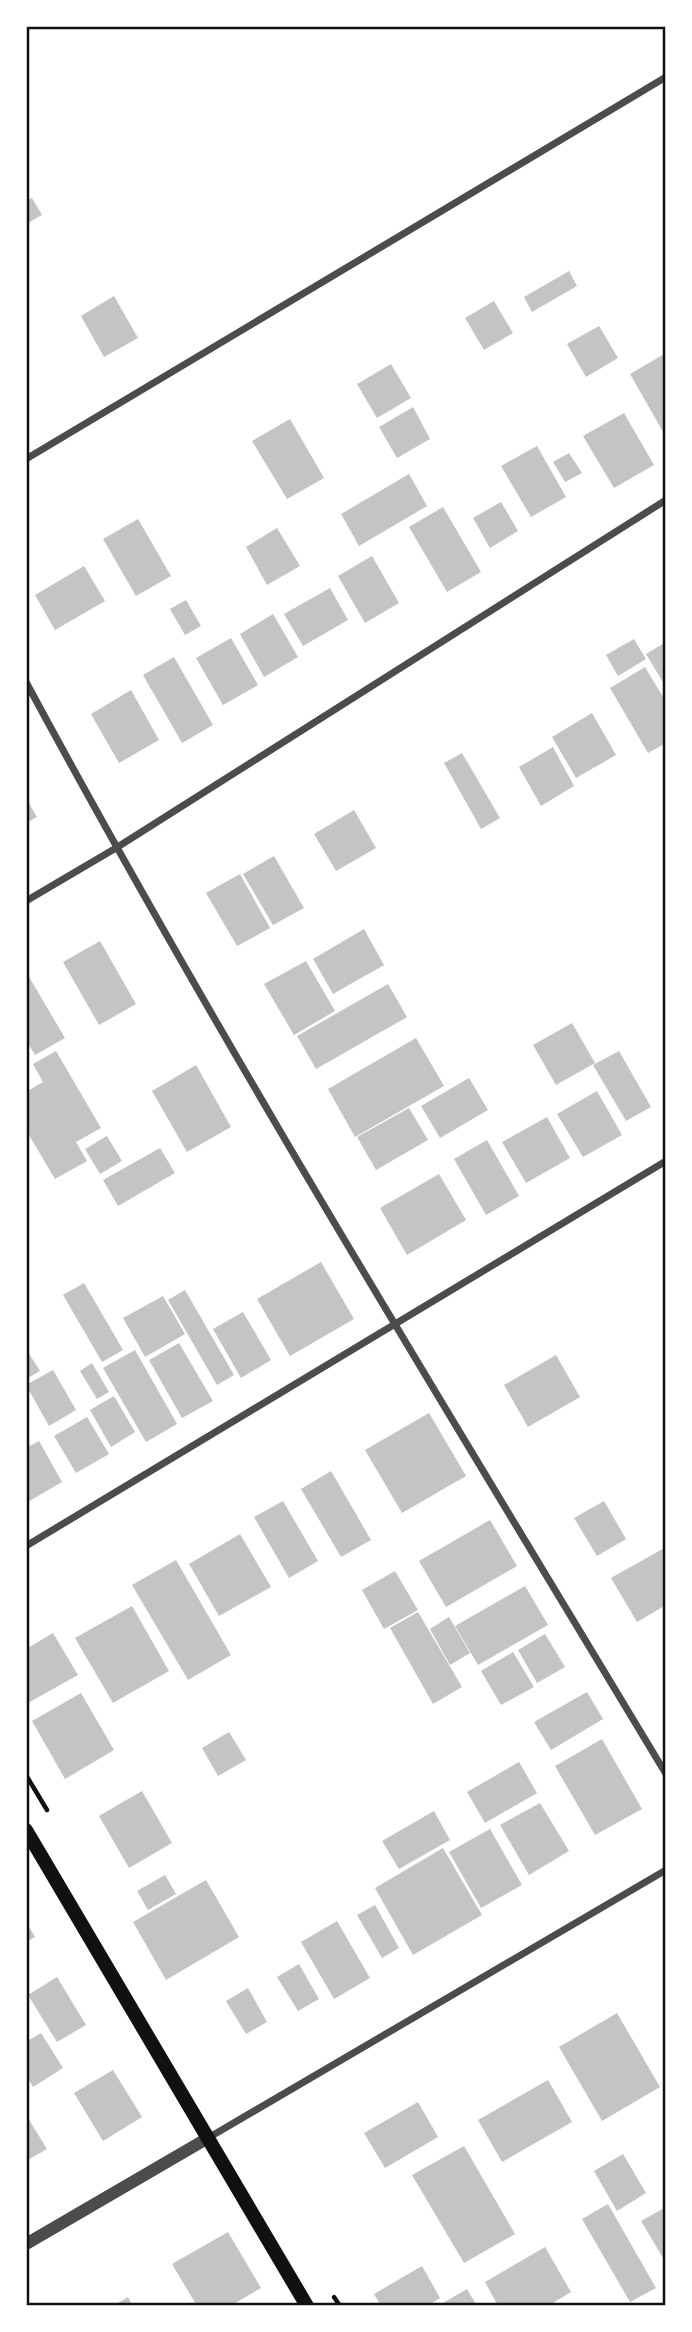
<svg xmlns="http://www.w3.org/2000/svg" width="692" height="2332" font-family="Karla,sans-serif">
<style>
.building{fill:#c4c4c4}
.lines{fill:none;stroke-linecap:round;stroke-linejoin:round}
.path{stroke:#111;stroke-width:4.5}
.minor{stroke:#4c4c4c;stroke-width:7}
.tertiary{stroke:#4c4c4c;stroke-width:12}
.secondary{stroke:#111;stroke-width:14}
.neatline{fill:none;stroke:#111;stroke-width:2.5}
</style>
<rect width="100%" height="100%" fill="#fff"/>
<g class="building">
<polygon points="32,198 42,215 26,224 26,201"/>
<polygon points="569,271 577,286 532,312 524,297"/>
<polygon points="114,296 138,338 104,357 81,316"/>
<polygon points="494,301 513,333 484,350 465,318"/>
<polygon points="599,326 618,358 586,377 567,344"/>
<polygon points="666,353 666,437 630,374"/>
<polygon points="391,364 411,398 377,418 357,384"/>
<polygon points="413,407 430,439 397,458 379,427"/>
<polygon points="624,413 654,465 614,488 583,436"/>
<polygon points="290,419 324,478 287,499 252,441"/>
<polygon points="537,446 566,497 531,517 501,466"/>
<polygon points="569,453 582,473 565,482 553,462"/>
<polygon points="409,474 427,506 359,546 341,514"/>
<polygon points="501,502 518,531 490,548 473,518"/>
<polygon points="443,507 481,572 447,592 409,527"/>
<polygon points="138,519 171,576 136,596 103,539"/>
<polygon points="277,528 300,566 267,585 246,547"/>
<polygon points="372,556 399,603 365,623 338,576"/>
<polygon points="84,566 105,601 55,630 35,595"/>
<polygon points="330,588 348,620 303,646 284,614"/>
<polygon points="186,600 201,626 185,635 170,609"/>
<polygon points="273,614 298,657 264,677 240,634"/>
<polygon points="231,638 258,685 223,705 196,658"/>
<polygon points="634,639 646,659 618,676 606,655"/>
<polygon points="666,642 666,683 664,684 646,654"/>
<polygon points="174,657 213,725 182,743 143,675"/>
<polygon points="645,667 666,702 666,743 648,753 610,688"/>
<polygon points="131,690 159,740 119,763 91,714"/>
<polygon points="592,713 616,755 576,778 552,737"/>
<polygon points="553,747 574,786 541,806 519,767"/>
<polygon points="462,753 500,818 481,829 444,763"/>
<polygon points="26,798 37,817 26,823"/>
<polygon points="354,810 376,848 336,871 314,834"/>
<polygon points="274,856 304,908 273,925 243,874"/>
<polygon points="240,874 270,928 237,946 206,893"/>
<polygon points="364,929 384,965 333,994 313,959"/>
<polygon points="100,941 136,1004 99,1025 63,962"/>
<polygon points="306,961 335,1011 294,1035 264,984"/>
<polygon points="28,975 65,1038 35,1055 26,1040"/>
<polygon points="388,984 407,1017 316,1069 297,1036"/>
<polygon points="572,1023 595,1063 556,1085 533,1045"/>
<polygon points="416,1038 444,1086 355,1137 328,1089"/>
<polygon points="56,1051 101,1128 76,1142 87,1161 55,1179 26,1130 26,1092 43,1082 33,1064"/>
<polygon points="619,1051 651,1107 626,1121 593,1065"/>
<polygon points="196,1065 231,1127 187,1152 152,1091"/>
<polygon points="469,1078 488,1110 440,1138 421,1106"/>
<polygon points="597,1091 622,1135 583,1157 557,1114"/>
<polygon points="409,1108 428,1140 376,1170 357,1137"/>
<polygon points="547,1117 570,1158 526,1183 502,1142"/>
<polygon points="107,1136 122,1161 100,1174 85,1149"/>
<polygon points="487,1140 519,1196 486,1215 454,1159"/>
<polygon points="160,1148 175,1173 118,1206 103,1180"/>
<polygon points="439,1174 466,1220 407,1255 380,1208"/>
<polygon points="321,1262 354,1319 290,1356 257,1299"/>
<polygon points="84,1283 123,1350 102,1362 63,1295"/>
<polygon points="185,1290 234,1375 217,1385 168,1300"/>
<polygon points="163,1296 185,1334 145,1357 123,1318"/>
<polygon points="243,1312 271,1360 241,1378 213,1329"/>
<polygon points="179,1343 213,1401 182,1418 149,1360"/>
<polygon points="26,1349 40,1371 26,1379"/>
<polygon points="135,1350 177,1424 146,1442 103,1368"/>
<polygon points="556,1355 580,1397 528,1427 504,1385"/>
<polygon points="92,1363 109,1392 97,1399 80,1371"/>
<polygon points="53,1370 76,1410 49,1426 26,1385"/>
<polygon points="114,1396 135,1432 111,1447 90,1410"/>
<polygon points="429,1413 466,1476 402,1513 365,1450"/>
<polygon points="87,1417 109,1454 76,1473 54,1436"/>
<polygon points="39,1441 62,1482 26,1503 26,1448"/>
<polygon points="331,1471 371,1540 341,1557 301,1489"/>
<polygon points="283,1501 318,1561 289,1578 254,1517"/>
<polygon points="604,1501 626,1539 597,1556 574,1518"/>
<polygon points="490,1520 517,1566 446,1607 419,1561"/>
<polygon points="240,1534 271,1587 219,1616 189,1564"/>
<polygon points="666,1547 666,1605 637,1622 611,1578"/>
<polygon points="176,1560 231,1655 188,1680 132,1585"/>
<polygon points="395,1571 418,1610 384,1629 362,1590"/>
<polygon points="525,1586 548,1625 478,1665 455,1626"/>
<polygon points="132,1606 169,1671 113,1703 75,1638"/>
<polygon points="418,1612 462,1687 433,1704 390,1628"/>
<polygon points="449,1617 470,1653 450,1665 430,1629"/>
<polygon points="53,1633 78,1675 26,1704 26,1649"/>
<polygon points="545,1634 565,1667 537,1683 518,1650"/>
<polygon points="513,1652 534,1687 501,1705 481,1671"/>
<polygon points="587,1692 603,1719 551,1750 534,1722"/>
<polygon points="81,1693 114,1750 65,1779 32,1721"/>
<polygon points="229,1732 246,1760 218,1776 202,1748"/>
<polygon points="602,1739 642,1809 595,1835 555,1766"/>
<polygon points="519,1762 537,1793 485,1823 467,1792"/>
<polygon points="142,1791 172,1843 129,1868 99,1816"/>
<polygon points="540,1803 569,1851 529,1875 500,1825"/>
<polygon points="434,1811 450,1840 399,1869 382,1841"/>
<polygon points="490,1829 522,1885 481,1908 449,1852"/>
<polygon points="443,1848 482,1915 413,1955 375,1888"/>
<polygon points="165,1875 176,1894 148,1910 137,1891"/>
<polygon points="206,1880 239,1937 166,1980 133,1922"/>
<polygon points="375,1905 399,1948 382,1958 357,1915"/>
<polygon points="337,1921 370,1978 334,1999 301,1942"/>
<polygon points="26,1922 35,1937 26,1942"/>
<polygon points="299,1964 319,1999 298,2011 277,1977"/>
<polygon points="57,1977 86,2025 57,2042 28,1995"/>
<polygon points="248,1988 267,2022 246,2034 226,2001"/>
<polygon points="617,2013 660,2087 602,2121 559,2047"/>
<polygon points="41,2033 63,2068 33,2087 26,2075 26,2042"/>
<polygon points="113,2070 142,2117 103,2141 74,2093"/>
<polygon points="548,2080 572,2122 502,2162 478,2120"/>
<polygon points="418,2102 438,2137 385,2168 364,2133"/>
<polygon points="26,2115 47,2149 26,2161"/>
<polygon points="464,2146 515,2234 464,2263 412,2175"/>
<polygon points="623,2154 646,2193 617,2211 594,2171"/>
<polygon points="608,2204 656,2288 630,2302 582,2219"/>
<polygon points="666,2207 666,2263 641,2221"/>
<polygon points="228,2232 261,2288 230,2306 197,2306 172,2264"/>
<polygon points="545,2247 571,2292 548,2306 498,2306 485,2282"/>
<polygon points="422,2266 440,2298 427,2306 381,2306 374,2294"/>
<polygon points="467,2289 477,2306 438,2306"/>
<polygon points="128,2297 133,2306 113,2306"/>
</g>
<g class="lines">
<g class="path">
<polyline points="26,1775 47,1810"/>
<polyline points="334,2297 340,2306"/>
</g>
<g class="minor">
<polyline points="26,459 666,77"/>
<path d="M 26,682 C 226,1053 449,1413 666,1774"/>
<polyline points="26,901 116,848 666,500"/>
<polyline points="26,1546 666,1161"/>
<polyline points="208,2138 666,1870"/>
</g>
<polyline class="tertiary" points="26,2244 208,2138"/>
<polyline class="secondary" points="26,1830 307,2306"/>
</g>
<rect width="692" height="2332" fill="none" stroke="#ffffff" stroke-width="56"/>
<rect x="28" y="28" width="636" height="2276" class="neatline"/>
</svg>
